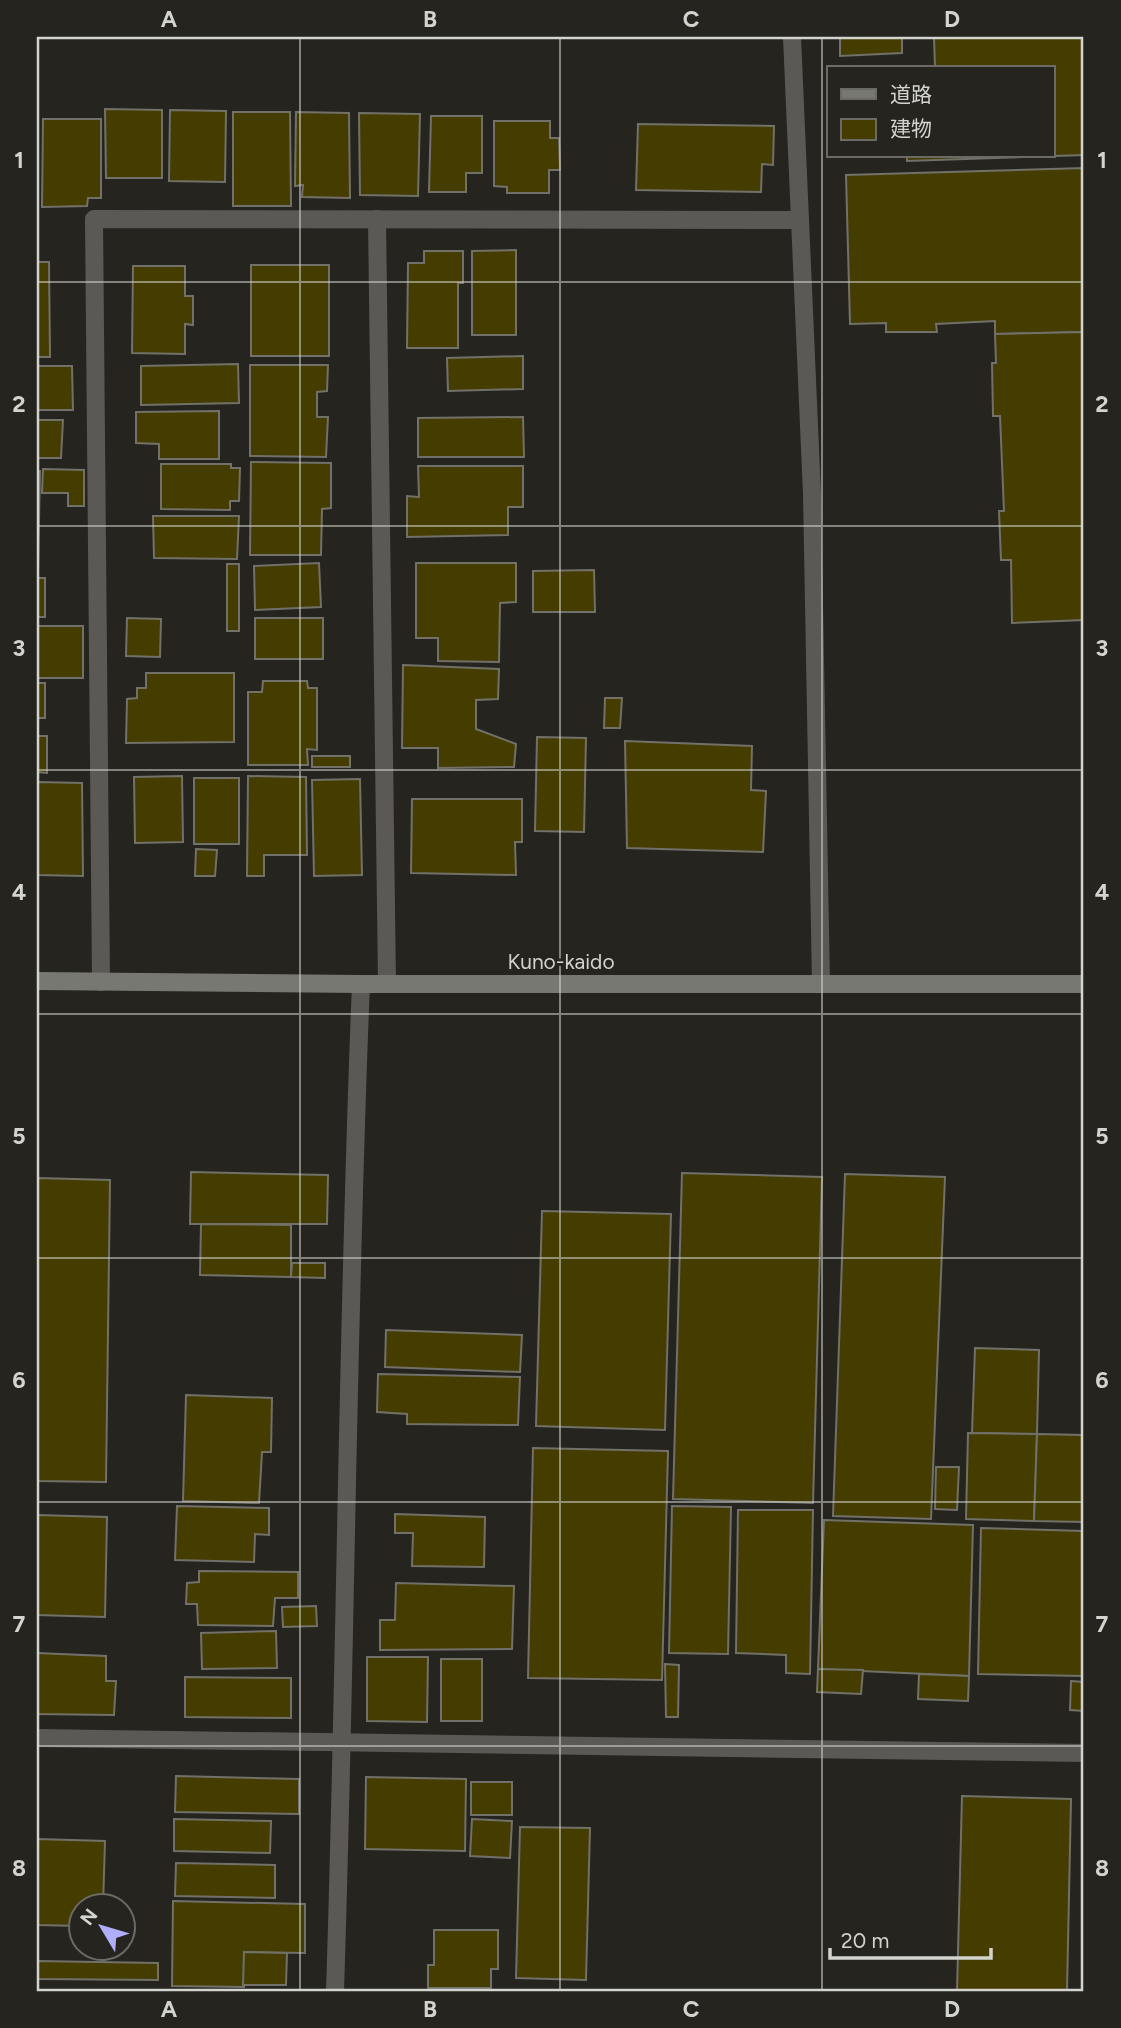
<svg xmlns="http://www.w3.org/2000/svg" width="1121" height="2028" font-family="Figtree,'Noto Sans JP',sans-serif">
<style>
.building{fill:#453c00;stroke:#717069;stroke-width:2}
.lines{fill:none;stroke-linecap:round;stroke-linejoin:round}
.minor{stroke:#5a5956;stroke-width:18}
.secondary{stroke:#787873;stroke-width:18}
.grid{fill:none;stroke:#d3d3cf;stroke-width:2;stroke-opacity:0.55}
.labels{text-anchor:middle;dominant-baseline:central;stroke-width:6;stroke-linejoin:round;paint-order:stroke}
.street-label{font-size:21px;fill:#d3d3cf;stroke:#25241e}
.neatline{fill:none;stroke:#d3d3cf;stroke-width:2.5}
.grid-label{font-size:23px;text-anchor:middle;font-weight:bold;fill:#d3d3cf}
</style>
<rect width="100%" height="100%" fill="#25241e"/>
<g class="building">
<polygon points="840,37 902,37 902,53 840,56"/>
<polygon points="934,37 1084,37 1084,155 907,161 907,156 1053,156 1053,68 935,68"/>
<polygon points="105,109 162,110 162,178 106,178"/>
<polygon points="170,110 226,111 225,182 169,181"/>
<polygon points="233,112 290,112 291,206 233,206"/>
<polygon points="296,112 349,113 350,198 302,197 303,185 295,186"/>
<polygon points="359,113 420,114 418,196 360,195"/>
<polygon points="431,116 482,116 482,173 466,173 466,192 429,192"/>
<polygon points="43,119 101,119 101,198 88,198 87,206 42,207"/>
<polygon points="494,121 550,121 550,138 559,138 560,170 549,170 549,193 507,193 507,187 494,186"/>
<polygon points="638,124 774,126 773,165 762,164 761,192 636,190"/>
<polygon points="1084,168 1084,332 995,334 995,321 936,324 937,332 886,332 886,323 850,324 846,175"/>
<polygon points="516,250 516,335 472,335 472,251"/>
<polygon points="424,251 463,251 463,283 458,283 458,348 407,348 408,263 424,263"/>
<polygon points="37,262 49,262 50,357 37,357"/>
<rect x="251" y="265" width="78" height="91"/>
<polygon points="133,266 185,266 185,296 193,296 193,325 185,324 185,354 132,353"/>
<polygon points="1084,332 1084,620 1012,623 1011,560 1001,560 999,511 1004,511 1000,416 993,416 992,363 996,363 995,334"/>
<polygon points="523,356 523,389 448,391 447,358"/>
<polygon points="238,364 239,403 141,405 141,366"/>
<polygon points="250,365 328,365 327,391 317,392 317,417 328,417 326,457 250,456"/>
<polygon points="37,366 72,366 73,410 37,410"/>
<polygon points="219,411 219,459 159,459 159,444 136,443 136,412"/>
<polygon points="523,417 524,457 418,457 418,418"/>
<polygon points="37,420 63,420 61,458 37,458"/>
<polygon points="251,462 331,463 331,508 322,509 321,555 250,555"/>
<polygon points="161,464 231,464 231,468 240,468 239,501 230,501 230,510 161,509"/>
<polygon points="418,466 523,466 523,507 508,507 508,535 407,537 407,496 419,497"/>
<polygon points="43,469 84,470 84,506 68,506 68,493 42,493"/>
<polygon points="37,471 40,471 38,572 37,572"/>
<polygon points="153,516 239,516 237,559 154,558"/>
<polygon points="319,563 321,607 255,610 254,566"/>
<polygon points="416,563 516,563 516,602 500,603 499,662 438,661 438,638 416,638"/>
<rect x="227" y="564" width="12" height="67"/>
<polygon points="594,570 595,612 533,612 533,571"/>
<rect x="37" y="578" width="8" height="39"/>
<polygon points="127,618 161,619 160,657 126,656"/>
<rect x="255" y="618" width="68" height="41"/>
<rect x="37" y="626" width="46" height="52"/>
<polygon points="403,665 499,669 498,699 476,700 476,729 516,744 514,767 438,768 438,748 402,748"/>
<polygon points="146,673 234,673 234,742 126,743 127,699 137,698 137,688 146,688"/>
<polygon points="263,681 307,681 308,688 317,688 317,750 307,749 308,765 248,765 248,692 262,692"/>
<rect x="37" y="683" width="8" height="35"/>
<polygon points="605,698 622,698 620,728 604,728"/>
<polygon points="37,736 47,736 47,773 37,772"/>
<polygon points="537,737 586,738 584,832 535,831"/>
<polygon points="625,741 752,746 751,790 766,791 763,852 627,848"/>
<rect x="312" y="756" width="38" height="11"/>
<polygon points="182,776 183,842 135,843 134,777"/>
<polygon points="248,776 306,777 307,855 264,855 264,876 247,876"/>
<rect x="194" y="778" width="45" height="66"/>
<polygon points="360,779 362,875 314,876 312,780"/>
<polygon points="37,782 82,783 83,876 37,875"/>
<polygon points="412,799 522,799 522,842 515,842 516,875 411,873"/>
<polygon points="196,849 217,850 215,876 195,876"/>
<polygon points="191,1172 328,1175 327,1224 190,1224"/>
<polygon points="682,1173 822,1177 813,1503 673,1499"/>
<polygon points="845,1174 945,1177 931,1519 833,1516"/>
<polygon points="37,1178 110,1180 106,1482 37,1481"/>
<polygon points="542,1211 671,1214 665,1430 536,1426"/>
<polygon points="201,1224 291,1225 291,1277 200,1275"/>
<polygon points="292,1263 325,1263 325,1278 291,1277"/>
<polygon points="386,1330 522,1335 520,1372 385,1367"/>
<polygon points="975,1348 1039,1350 1037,1434 972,1433"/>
<polygon points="378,1374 520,1377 518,1425 407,1424 407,1414 377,1412"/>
<polygon points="186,1395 272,1398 271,1452 262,1452 259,1503 183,1501"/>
<polygon points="968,1433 1037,1434 1034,1521 966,1519"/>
<polygon points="1037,1434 1084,1435 1084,1522 1034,1521"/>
<polygon points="533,1448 668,1451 662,1680 528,1678"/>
<polygon points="936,1467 959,1467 957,1510 935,1509"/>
<polygon points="177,1506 269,1508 269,1535 255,1534 254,1562 175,1560"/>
<polygon points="672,1506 731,1507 728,1654 669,1653"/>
<polygon points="738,1510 813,1510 810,1674 786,1673 786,1655 736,1653"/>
<polygon points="395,1514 485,1517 484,1567 412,1566 413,1533 395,1533"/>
<polygon points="37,1515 107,1517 105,1617 37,1615"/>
<polygon points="824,1520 973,1525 969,1676 818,1669"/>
<polygon points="981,1528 1084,1531 1084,1676 978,1674"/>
<polygon points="199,1571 298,1572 298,1598 275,1598 273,1626 198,1625 197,1604 186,1604 187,1583 199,1582"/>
<polygon points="396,1583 514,1586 512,1649 380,1650 380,1620 395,1620"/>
<polygon points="316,1606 317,1626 283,1627 282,1607"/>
<polygon points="276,1631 277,1668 202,1669 201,1633"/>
<polygon points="37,1653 106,1656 106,1681 116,1681 114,1715 37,1714"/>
<polygon points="367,1657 428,1657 427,1722 367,1721"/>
<rect x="441" y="1659" width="41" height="62"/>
<polygon points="665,1664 679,1665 678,1717 666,1717"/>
<polygon points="818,1669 863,1670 861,1694 817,1692"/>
<polygon points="919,1674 969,1676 968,1701 918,1699"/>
<polygon points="185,1677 291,1678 291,1718 185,1717"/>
<polygon points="1071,1681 1084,1682 1084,1711 1070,1710"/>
<polygon points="176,1776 299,1779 299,1814 175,1812"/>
<polygon points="366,1777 466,1779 465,1851 365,1849"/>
<rect x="471" y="1782" width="41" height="33"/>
<polygon points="962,1796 1071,1799 1067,1991 957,1991"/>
<polygon points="174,1819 271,1821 270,1853 174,1851"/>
<polygon points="472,1819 512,1821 510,1858 470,1856"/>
<polygon points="520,1827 590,1828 586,1980 516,1978"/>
<polygon points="37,1839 105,1841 103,1906 80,1906 80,1926 37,1925"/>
<polygon points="176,1863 275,1865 275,1898 175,1896"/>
<polygon points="173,1901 305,1904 305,1953 244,1952 244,1987 172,1986"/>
<polygon points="434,1930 498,1930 498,1969 491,1969 491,1988 428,1988 428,1965 434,1965"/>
<polygon points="244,1952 287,1953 286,1985 243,1985"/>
<polygon points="37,1961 158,1963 158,1980 37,1979"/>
</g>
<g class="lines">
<g class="minor">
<polyline points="792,37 812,494 821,984"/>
<polyline points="377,219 387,984"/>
<polyline points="101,982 94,219 800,220"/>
<polyline points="37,1738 1084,1753"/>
<path d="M 335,1991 C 346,1656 347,1320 361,984"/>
</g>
<polyline class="secondary" points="37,981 361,984 1084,984"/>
</g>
<path class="grid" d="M 300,37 L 300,1991M 560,37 L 560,1991M 822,37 L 822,1991M 37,282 L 1084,282M 37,526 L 1084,526M 37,770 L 1084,770M 37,1014 L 1084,1014M 37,1258 L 1084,1258M 37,1502 L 1084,1502M 37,1746 L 1084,1746"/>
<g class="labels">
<g class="street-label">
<text x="561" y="961">Kuno-kaido</text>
</g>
</g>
<rect width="1121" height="2028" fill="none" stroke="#25241e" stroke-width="77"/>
<rect x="827" y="66" width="228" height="91" fill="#25241e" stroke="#6b6a65" stroke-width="2"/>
<rect x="841" y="89" width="35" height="10" fill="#787873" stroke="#6b6a65" stroke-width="2"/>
<text x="890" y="102" font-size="21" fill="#d3d3cf">道路</text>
<rect x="841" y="119" width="35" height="21" fill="#453c00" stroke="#6b6a65" stroke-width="2"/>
<text x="890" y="136" font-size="21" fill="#d3d3cf">建物</text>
<g transform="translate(102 1927) rotate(308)"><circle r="33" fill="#25241e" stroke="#6b6a65" stroke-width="2"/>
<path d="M0-5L12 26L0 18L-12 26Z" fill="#afaefa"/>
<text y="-10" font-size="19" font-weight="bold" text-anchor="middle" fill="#d3d3cf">N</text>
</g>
<path d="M830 1948v10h161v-10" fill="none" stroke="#d3d3cf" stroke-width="3.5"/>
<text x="841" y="1948" font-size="21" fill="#d3d3cf" stroke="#25241e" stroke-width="5" paint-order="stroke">20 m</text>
<rect x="38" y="38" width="1044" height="1952" class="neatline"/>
<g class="grid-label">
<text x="169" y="27">A</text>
<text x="430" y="27">B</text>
<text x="691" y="27">C</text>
<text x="952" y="27">D</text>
<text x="19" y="168">1</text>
<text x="1102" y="168">1</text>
<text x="19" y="412">2</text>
<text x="1102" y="412">2</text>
<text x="19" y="656">3</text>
<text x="1102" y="656">3</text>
<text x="19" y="900">4</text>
<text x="1102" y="900">4</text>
<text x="19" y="1144">5</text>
<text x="1102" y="1144">5</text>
<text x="19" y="1388">6</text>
<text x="1102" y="1388">6</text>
<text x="19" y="1632">7</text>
<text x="1102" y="1632">7</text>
<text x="19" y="1876">8</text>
<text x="1102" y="1876">8</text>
<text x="169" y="2017">A</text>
<text x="430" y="2017">B</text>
<text x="691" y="2017">C</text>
<text x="952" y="2017">D</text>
</g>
</svg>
